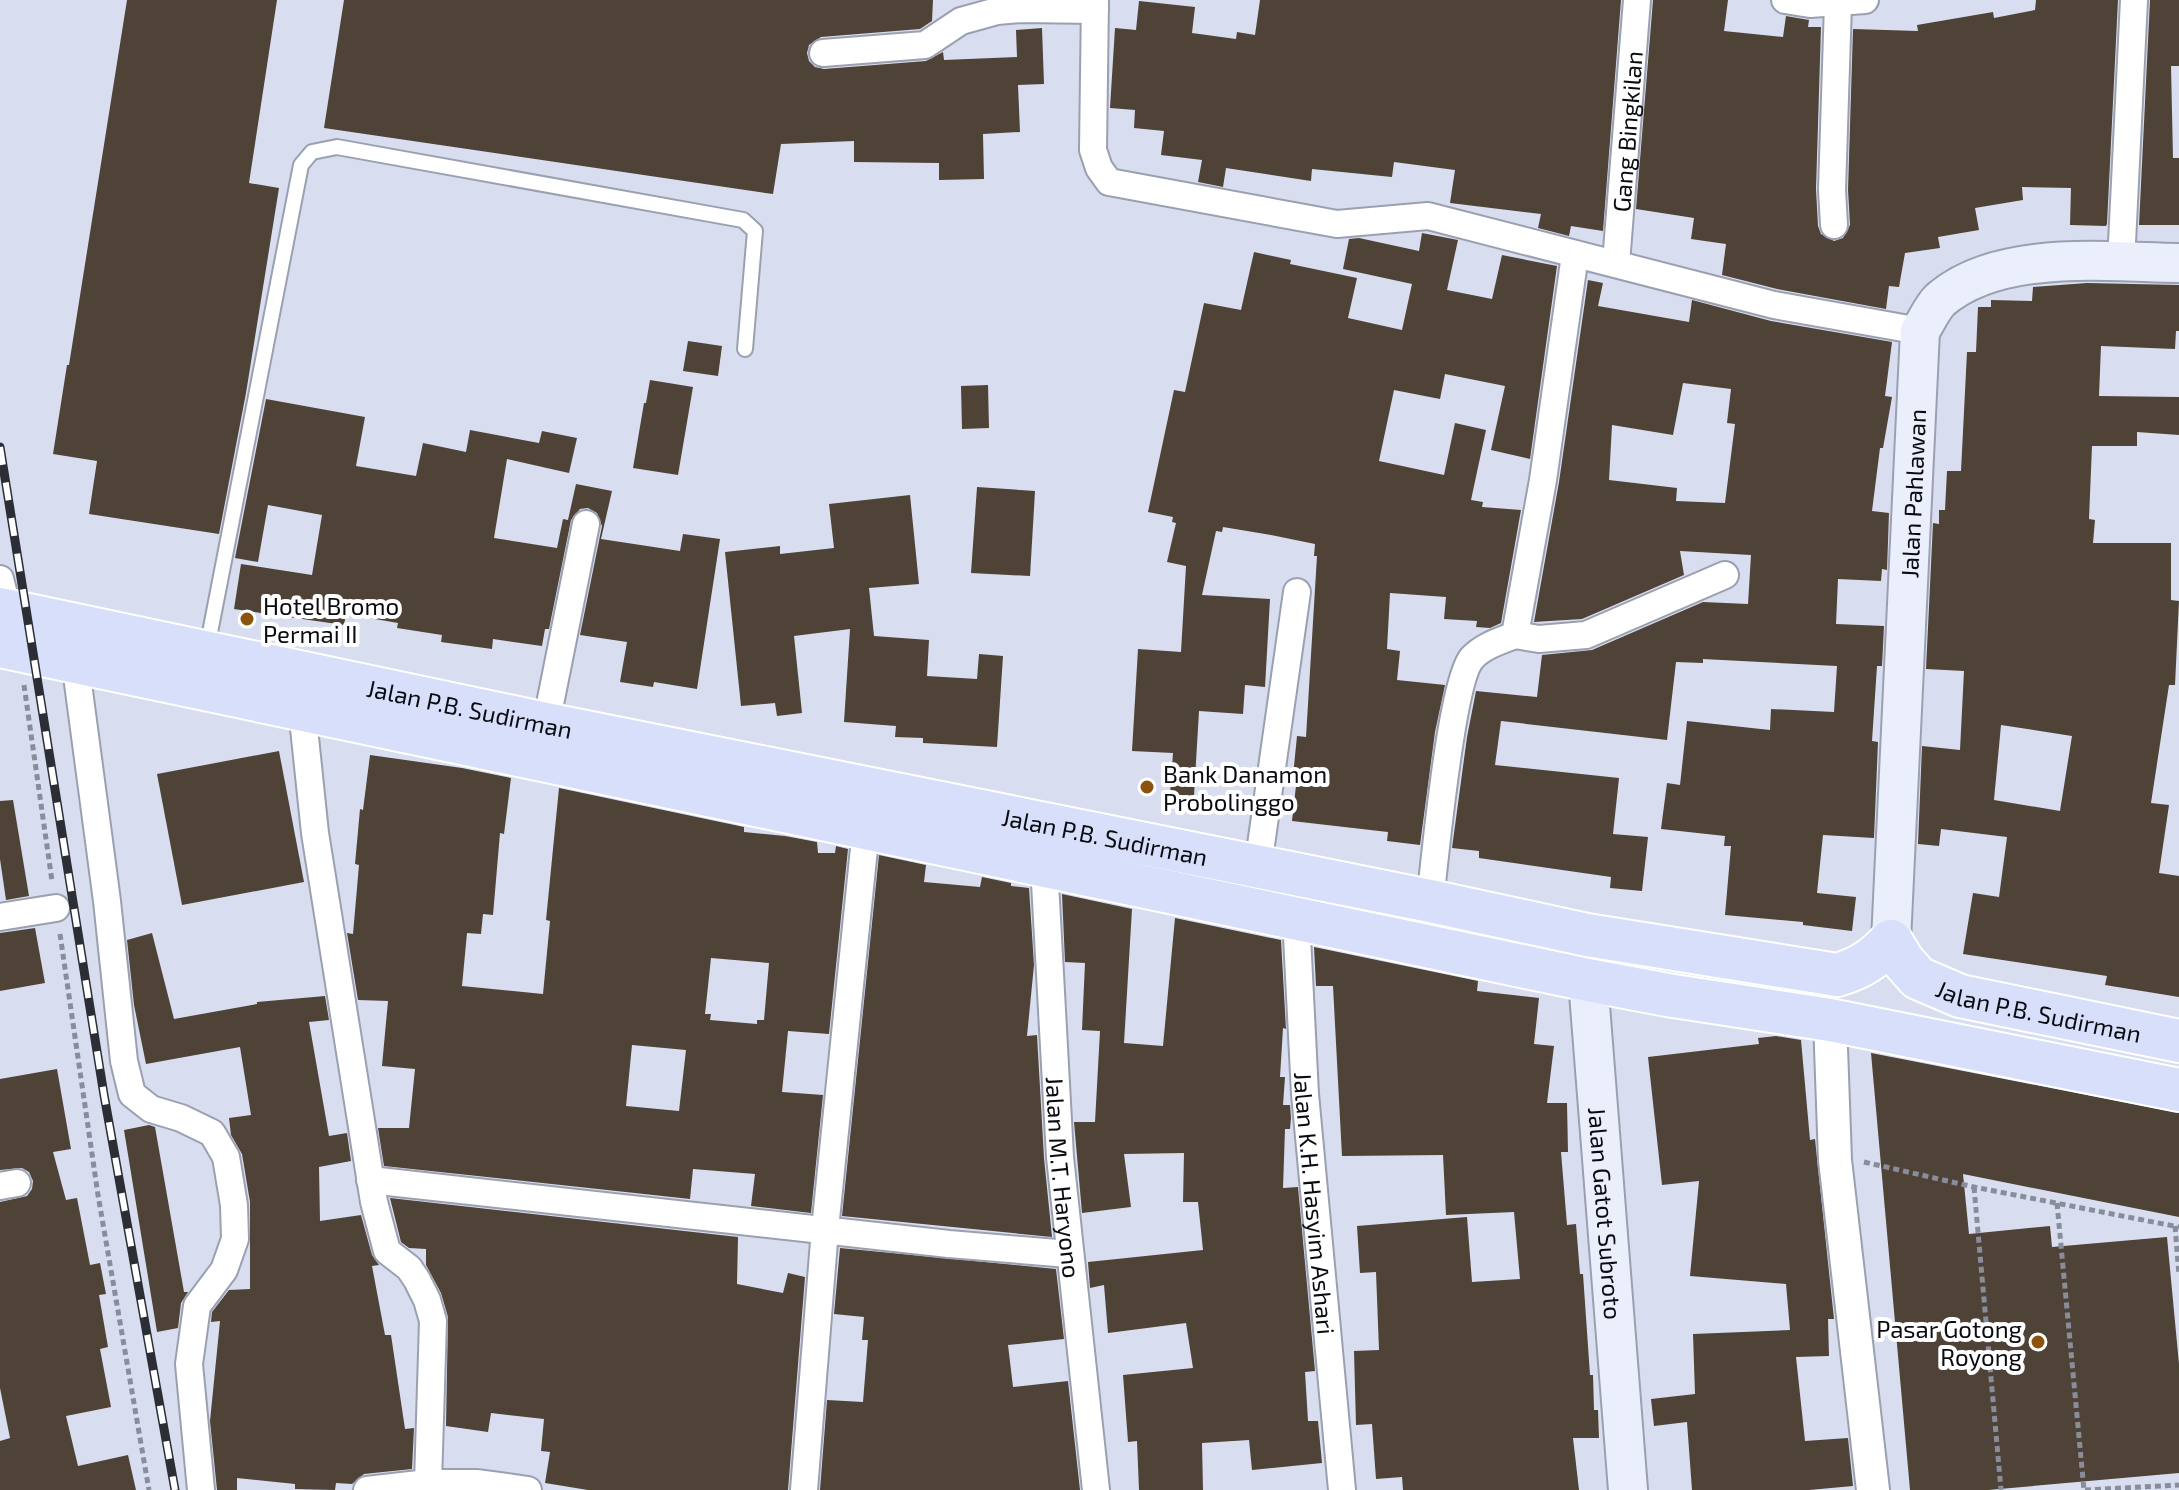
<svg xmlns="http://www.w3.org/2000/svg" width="2179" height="1490" font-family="'Exo 2',sans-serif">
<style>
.building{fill:#4f4237;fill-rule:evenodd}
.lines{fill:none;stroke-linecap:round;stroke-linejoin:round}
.service-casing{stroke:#9ba0b1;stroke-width:18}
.minor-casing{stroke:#9ba0b1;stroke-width:30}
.tertiary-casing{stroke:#9ba0b1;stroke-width:36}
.secondary-casing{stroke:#9ba0b1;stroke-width:42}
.primary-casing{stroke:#fff;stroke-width:46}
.path{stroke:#898d9b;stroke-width:5;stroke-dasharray:6 4;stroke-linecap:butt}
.service{stroke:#fff;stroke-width:14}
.minor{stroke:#fff;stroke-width:26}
.tertiary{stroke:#fff;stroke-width:32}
.secondary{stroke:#ebeffc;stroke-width:38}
.primary{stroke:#d7dffa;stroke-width:42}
.rail-casing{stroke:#2c2e36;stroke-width:9}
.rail{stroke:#fff;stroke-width:6;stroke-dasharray:18;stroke-linecap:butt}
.poi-dot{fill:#8c530c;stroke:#fff;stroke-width:3}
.labels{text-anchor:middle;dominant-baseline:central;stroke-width:8;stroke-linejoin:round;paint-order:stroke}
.street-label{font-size:24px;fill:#0a0b11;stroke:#fff}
.poi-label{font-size:24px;fill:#0a0b11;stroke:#fff;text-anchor:start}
</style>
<rect width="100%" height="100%" fill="#d8def0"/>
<g class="building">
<polygon points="127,0 277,0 249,183 279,188 246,393 219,534 89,514 97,461 53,454 67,365 69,365"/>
<polygon points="344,0 933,0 932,21 920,29 821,37 809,45 807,53 809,61 815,67 824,69 926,61 943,52 944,60 1017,57 1016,30 1042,28 1044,84 1018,85 1020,132 983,134 984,179 939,180 939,163 854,162 854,141 781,144 773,194 324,128"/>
<polygon points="1260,0 1621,0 1603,231 1571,226 1569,236 1538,228 1541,214 1450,203 1455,170 1394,162 1392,177 1312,169 1311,181 1226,168 1223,187 1198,182 1202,160 1161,155 1164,131 1134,128 1135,110 1110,108 1115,28 1136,30 1139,1 1195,7 1192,33 1236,39 1237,32 1255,35"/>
<polygon points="1653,0 1728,0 1724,31 1783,37 1786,16 1809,20 1808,27 1821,27 1816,189 1818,226 1821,234 1834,241 1843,238 1850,225 1848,190 1853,29 1918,31 1917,25 1993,12 1994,18 2035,10 2036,0 2118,0 2107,224 2106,226 2070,225 2071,188 2022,187 2023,200 1975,208 1979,230 1938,237 1940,248 1905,253 1899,287 1889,286 1886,309 1777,289 1722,275 1726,244 1691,239 1694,218 1636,209"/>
<polygon points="2150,0 2179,0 2179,66 2171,66 2173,158 2179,158 2179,225 2139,225"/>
<polygon points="1422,233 1458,240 1447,290 1492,299 1502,255 1557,266 1530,459 1491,450 1505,386 1445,374 1440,399 1394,390 1379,461 1444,475 1455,423 1486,430 1471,500 1483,502 1482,507 1521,510 1501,623 1490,628 1476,627 1477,621 1444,619 1446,597 1390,593 1387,649 1400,651 1397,680 1445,685 1435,732 1420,845 1387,841 1388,832 1292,821 1297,777 1293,776 1297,736 1306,737 1317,556 1314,556 1315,544 1271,535 1223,527 1222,532 1216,531 1202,595 1270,599 1265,687 1245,685 1243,714 1199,711 1194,796 1170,795 1173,753 1132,751 1138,649 1181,652 1186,566 1167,562 1176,523 1172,522 1173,517 1148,512 1174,390 1185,392 1204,303 1241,310 1254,252 1291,260 1290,264 1357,278 1348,318 1402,330 1412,284 1343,269 1349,239 1359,238 1419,251"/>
<path d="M 1588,280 L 1603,283 L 1598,306 L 1689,322 L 1692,300 L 1771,321 L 1892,342 L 1885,396 L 1892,397 L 1883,448 L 1880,448 L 1872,511 L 1889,513 L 1887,570 L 1882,569 L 1881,581 L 1838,579 L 1836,624 L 1884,626 L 1882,666 L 1877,666 L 1872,741 L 1878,742 L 1874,838 L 1823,835 L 1817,893 L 1856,897 L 1852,931 L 1803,925 L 1803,922 L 1725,915 L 1731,846 L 1724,846 L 1725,836 L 1661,829 L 1667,783 L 1680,785 L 1687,721 L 1770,730 L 1771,709 L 1834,712 L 1837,666 L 1703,659 L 1703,663 L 1676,662 L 1667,740 L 1501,721 L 1495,765 L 1619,778 L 1613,834 L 1648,837 L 1642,891 L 1610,888 L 1611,877 L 1479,858 L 1479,851 L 1452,848 L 1467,737 L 1476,691 L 1537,697 L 1542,655 L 1592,650 L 1703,602 L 1748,604 L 1751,555 L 1680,551 L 1684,575 L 1582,619 L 1534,622 L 1559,482 ZM 1683,383 L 1731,389 L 1727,423 L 1735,424 L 1725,503 L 1676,501 L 1677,488 L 1609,480 L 1612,425 L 1673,435 Z"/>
<path d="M 2087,283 L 2179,285 L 2179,331 L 2176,331 L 2175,349 L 2101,346 L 2099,396 L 2179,397 L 2179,435 L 2137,432 L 2137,446 L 2092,446 L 2089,519 L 2095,520 L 2093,543 L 2171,543 L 2171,600 L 2179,601 L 2175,685 L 2169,685 L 2151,803 L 2169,805 L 2159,873 L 2179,876 L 2179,997 L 2105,985 L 2107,976 L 1963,954 L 1973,893 L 1999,897 L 2007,837 L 1941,829 L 1939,846 L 1918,844 L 1922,746 L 1960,750 L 1964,671 L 1926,669 L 1933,523 L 1939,524 L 1939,510 L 1945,510 L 1947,471 L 1961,471 L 1967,352 L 1976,352 L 1978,307 L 1991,307 L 1991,300 L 2032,301 L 2033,287 ZM 2001,725 L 2072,736 L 2060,811 L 1994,800 Z"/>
<polygon points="688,341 722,346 718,376 683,371"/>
<polygon points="650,380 693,387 678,475 633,468 644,403 646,403"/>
<polygon points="988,385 989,428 962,429 961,386"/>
<polygon points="266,399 365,417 356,466 416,476 423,443 466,452 470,430 539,443 542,431 577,438 569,473 507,459 494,538 557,548 563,519 568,520 576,484 612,491 601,539 680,551 683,534 720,539 697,689 654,682 653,687 620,682 627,642 580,635 602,526 597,513 588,508 580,509 571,520 549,629 545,629 542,646 493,639 492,649 441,642 442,635 397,628 398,623 346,614 344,625 234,609 241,564 312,575 322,515 268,505 258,562 235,558"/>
<polygon points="977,487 1035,491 1030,576 971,573"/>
<polygon points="910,495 919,584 869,588 874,636 929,640 927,676 977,679 979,654 1003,656 997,747 923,743 923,738 895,737 896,726 844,722 850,629 794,636 802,713 777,716 775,703 741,706 725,552 780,546 780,554 834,548 829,504"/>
<polygon points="279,751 304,882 182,905 157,774"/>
<path d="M 370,755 L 462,768 L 511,778 L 504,834 L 500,833 L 493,915 L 483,914 L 481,934 L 467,933 L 462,986 L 543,994 L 550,921 L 546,920 L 559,788 L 744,827 L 744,832 L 785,836 L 817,842 L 818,853 L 835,853 L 836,846 L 848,849 L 829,1034 L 788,1031 L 782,1092 L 823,1095 L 811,1213 L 751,1206 L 755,1174 L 693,1169 L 690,1199 L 384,1166 L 378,1128 L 409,1128 L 415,1069 L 382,1066 L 388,1001 L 358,1000 L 347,933 L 353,934 L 359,865 L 355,864 L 360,809 L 363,810 ZM 711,958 L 769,963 L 764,1020 L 757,1020 L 757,1024 L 710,1020 L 711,1014 L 705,1014 ZM 632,1045 L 686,1050 L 679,1111 L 626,1106 Z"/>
<polygon points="13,800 29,896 6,900 0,859 0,801"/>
<polygon points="879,855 926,865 924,882 980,887 982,877 1011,883 1011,886 1029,888 1034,965 1027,1036 1037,1035 1044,1158 1052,1237 842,1216"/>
<polygon points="1062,894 1132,909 1124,1043 1163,1046 1175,918 1281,940 1286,1029 1283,1028 1280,1077 1285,1077 1283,1105 1290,1105 1291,1118 1290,1129 1285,1129 1283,1188 1298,1187 1315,1371 1305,1372 1308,1421 1318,1421 1322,1463 1252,1470 1249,1440 1202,1443 1203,1490 1139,1490 1137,1441 1128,1442 1123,1375 1193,1368 1186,1323 1108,1333 1104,1285 1090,1288 1088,1262 1203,1250 1198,1202 1183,1202 1184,1153 1124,1154 1131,1207 1082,1213 1074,1122 1095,1122 1100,1031 1082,1030 1085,963 1065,962"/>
<polygon points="35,928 45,983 0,991 0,933"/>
<polygon points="152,933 174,1019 257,1004 257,1002 325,996 329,1020 309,1022 329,1136 347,1133 351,1161 319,1167 320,1221 361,1215 372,1255 379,1265 372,1266 385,1335 391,1335 405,1429 414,1428 412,1469 364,1474 352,1484 336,1483 335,1490 295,1489 295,1484 237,1478 237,1490 217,1490 210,1421 220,1321 211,1322 212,1312 229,1290 250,1289 250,1202 242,1154 231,1135 229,1118 251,1115 240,1047 146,1064 134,1005 127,940"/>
<polygon points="1314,947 1478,981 1477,991 1539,998 1534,1044 1554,1046 1547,1103 1567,1103 1568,1152 1561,1152 1567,1225 1576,1224 1580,1274 1583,1274 1590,1375 1593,1375 1594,1410 1598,1410 1599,1438 1573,1438 1579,1490 1403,1490 1402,1477 1376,1479 1372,1424 1356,1425 1354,1351 1379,1350 1376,1272 1360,1273 1357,1226 1467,1217 1472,1282 1520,1279 1514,1212 1446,1215 1443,1155 1342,1156 1333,986 1316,986"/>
<polygon points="1776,1036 1801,1040 1810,1140 1815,1139 1834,1319 1828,1319 1829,1356 1796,1357 1805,1441 1848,1438 1853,1486 1809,1490 1692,1490 1687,1422 1654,1426 1651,1399 1695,1394 1693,1334 1790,1330 1786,1284 1690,1276 1699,1181 1662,1185 1648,1057 1759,1044 1758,1038"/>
<polygon points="1871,1053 2179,1113 2179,1217 1963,1174 1969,1234 2050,1226 2052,1247 2167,1237 2179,1364 2179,1473 1988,1490 1910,1490"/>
<polygon points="57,1069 71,1149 53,1152 66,1200 77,1198 90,1265 100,1263 106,1294 99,1295 108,1347 100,1349 111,1407 66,1416 78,1466 128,1455 136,1490 0,1490 0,1441 10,1438 0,1388 0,1202 27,1196 32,1189 33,1181 29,1172 22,1168 0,1170 0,1079"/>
<polygon points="149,1125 155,1127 184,1292 188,1292 181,1303 178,1328 157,1332 124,1130"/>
<polygon points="390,1198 738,1237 737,1284 783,1293 788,1273 805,1277 788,1490 588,1490 545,1483 550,1452 541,1451 544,1419 491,1413 488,1432 446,1426 448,1317 441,1293 426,1265 426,1249 409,1248 401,1242"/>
<polygon points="840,1248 1056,1269 1064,1339 1008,1345 1013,1387 1068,1381 1080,1490 820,1490 827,1400 863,1402 868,1340 862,1340 864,1317 834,1314"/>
</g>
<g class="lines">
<defs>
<polyline id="service" points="207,648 301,165 312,152 337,147 743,220 755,231 745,349"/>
<g id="minor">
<polyline points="1095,0 1093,150 1099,168 1109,182 1337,224 1428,216 1774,305 1920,331"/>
<polyline points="1785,0 1810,4 1865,0"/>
<polyline points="823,53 925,45 961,21 997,11 1021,9 1095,10"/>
<polyline points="1834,225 1832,190 1838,4"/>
<polyline points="1575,255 1543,480 1515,635 1539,639 1586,635 1725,575"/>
<path id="s1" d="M 1616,263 L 1637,0"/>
<polyline points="2121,263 2134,0"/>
<polyline points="0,579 8,610"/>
<polyline points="75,661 107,901 124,1061 132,1094 151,1109 181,1118 212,1133 226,1157 234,1205 235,1239 224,1270 197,1306 189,1364 201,1490"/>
<polyline points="302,709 315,833 374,1202 387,1251 409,1268 417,1280 427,1300 433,1321 428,1483"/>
<polyline points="546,724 586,524"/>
<path id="s2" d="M 1044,864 L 1060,1157 L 1096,1490"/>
<polyline points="1258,866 1297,592"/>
<path id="s3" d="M 1298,874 L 1296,917 L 1305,1094 L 1342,1490"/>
<path d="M 1430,901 C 1435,860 1451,682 1472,658 C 1483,646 1500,641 1515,635"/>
<polyline points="0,917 56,908"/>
<polyline points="370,1180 949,1244 1069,1254"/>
<polyline points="0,1186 17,1183"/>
<polyline points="367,1490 428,1483 478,1483 528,1490"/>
<polyline points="804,1490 825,1229 866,829"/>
</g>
<polyline id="tertiary" points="1830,1020 1835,1160 1873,1490"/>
<g id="secondary">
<path id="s4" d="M 1891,941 L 1920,331 C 1926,322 1932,308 1940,300 C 1999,249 2106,262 2179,263"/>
<path id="s5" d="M 1588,980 L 1628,1490"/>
</g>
<g id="primary">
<path id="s6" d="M 0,609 L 546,724 L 1430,901 L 1587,935 L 1837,975 C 1861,968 1874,959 1891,941 L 1903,961 L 1918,978 L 1960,996 L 2179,1041"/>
<polyline points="0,646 1588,980 1667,995 1830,1020 2179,1090"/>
</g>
</defs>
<use href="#service" class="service-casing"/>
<use href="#minor" class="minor-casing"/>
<use href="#tertiary" class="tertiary-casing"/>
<use href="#secondary" class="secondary-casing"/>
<use href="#primary" class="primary-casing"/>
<g class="path">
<polyline points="24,685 52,881"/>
<polyline points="60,934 98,1195 149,1490"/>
<polyline points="1864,1162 1974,1187 2179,1227"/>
<polyline points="1974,1187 2001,1490"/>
<polyline points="2057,1203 2084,1490"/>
<polyline points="2175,1226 2179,1275"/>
<polyline points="2085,1490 2179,1485"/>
</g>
<use href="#service" class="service"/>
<use href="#minor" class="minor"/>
<use href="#tertiary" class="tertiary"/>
<use href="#secondary" class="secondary"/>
<use href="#primary" class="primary"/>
<defs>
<polyline id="rail" points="0,447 104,1095 175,1490"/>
</defs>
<use href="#rail" class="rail-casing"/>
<use href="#rail" class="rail"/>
</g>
<g class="poi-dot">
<circle cx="247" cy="619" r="8"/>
<circle cx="1147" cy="787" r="8"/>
<circle cx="2038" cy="1342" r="8"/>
</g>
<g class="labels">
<g class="street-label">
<text stroke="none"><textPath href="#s1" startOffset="132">Gang Bingkilan</textPath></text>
<text stroke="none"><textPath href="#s4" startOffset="448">Jalan Pahlawan</textPath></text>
<text stroke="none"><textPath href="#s6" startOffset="480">Jalan P.B. Sudirman</textPath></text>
<text stroke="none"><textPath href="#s6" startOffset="1128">Jalan P.B. Sudirman</textPath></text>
<text stroke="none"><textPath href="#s6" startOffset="2110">Jalan P.B. Sudirman</textPath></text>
<text stroke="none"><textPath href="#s2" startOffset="314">Jalan M.T. Haryono</textPath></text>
<text stroke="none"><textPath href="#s3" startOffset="330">Jalan K.H. Hasyim Ashari</textPath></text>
<text stroke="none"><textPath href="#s5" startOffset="234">Jalan Gatot Subroto</textPath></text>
</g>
<g class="poi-label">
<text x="263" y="605">Hotel Bromo<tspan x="263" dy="28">Permai II</tspan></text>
<text x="1163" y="773">Bank Danamon<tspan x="1163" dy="28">Probolinggo</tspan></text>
<text x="2022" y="1328" text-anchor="end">Pasar Gotong<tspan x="2022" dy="28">Royong</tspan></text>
</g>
</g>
</svg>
